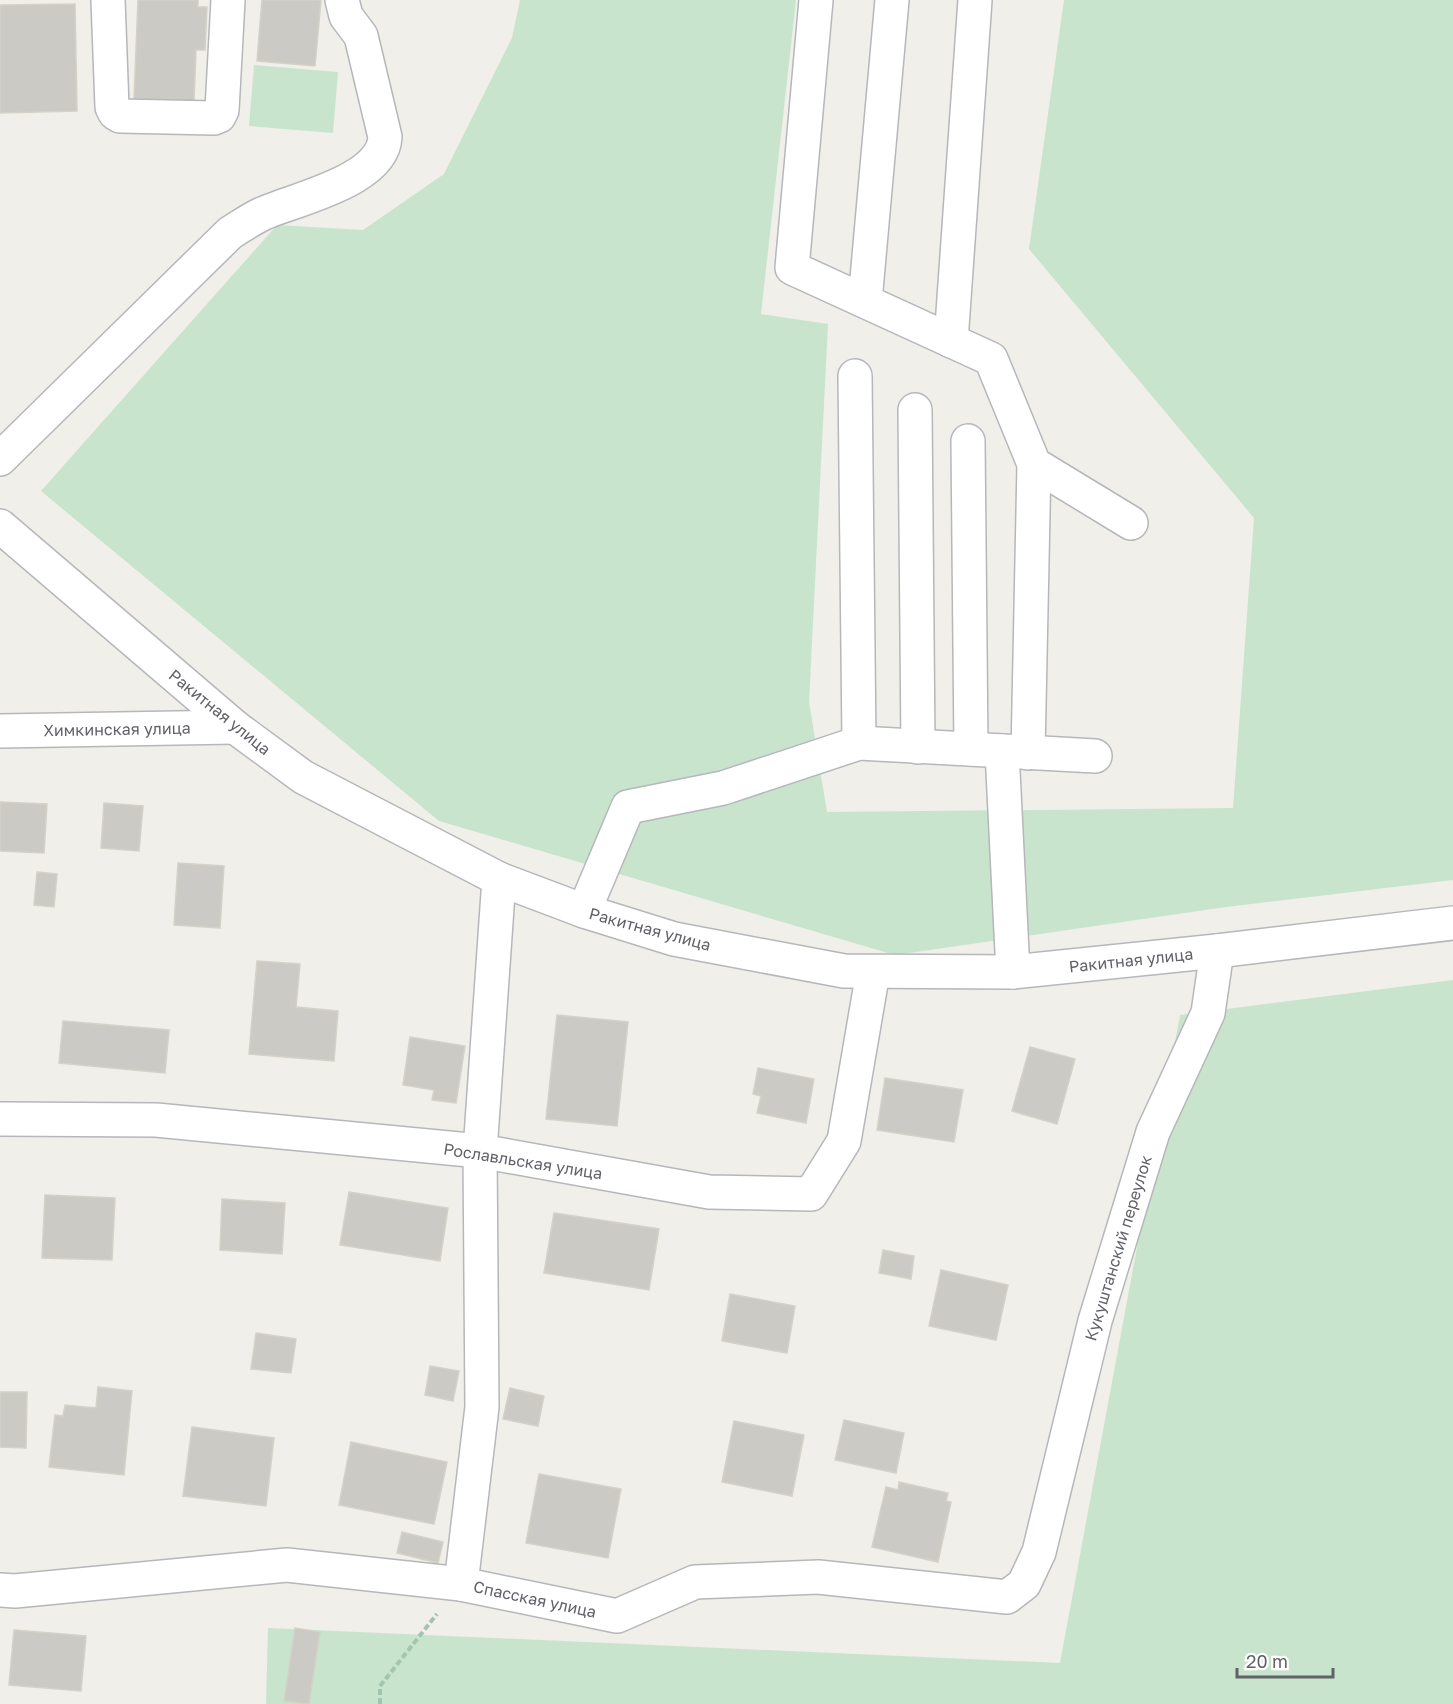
<svg xmlns="http://www.w3.org/2000/svg" width="1453" height="1704" font-family="'Golos Text',sans-serif">
<style>
.green{fill:#c8e4cc}
.building{fill:#cbcac5;stroke:#d4d2c7;stroke-width:1.5}
.lines{fill:none;stroke-linecap:round;stroke-linejoin:round}
.minor-casing{stroke:#b5b7bb;stroke-width:36}
.path{stroke:#a2c4b0;stroke-width:4;stroke-dasharray:6 3;stroke-linecap:butt}
.minor{stroke:#fff;stroke-width:33}
.labels{text-anchor:middle;dominant-baseline:central;stroke-width:6;stroke-linejoin:round;paint-order:stroke}
.street-label{font-size:16px;fill:#606267;stroke:#fff}
</style>
<rect width="100%" height="100%" fill="#f0efe9"/>
<g class="green">
<polygon points="520,0 796,0 761,314 828,324 809,702 827,812 1233,808 1254,518 1029,249 1064,0 1453,0 1453,880 1226,907 895,955 439,821 41,491 277,225 363,230 444,174 512,38"/>
<polygon points="254,65 338,72 333,133 249,126"/>
<polygon points="1453,980 1453,1704 266,1704 268,1628 1060,1663 1180,1015"/>
</g>
<g class="building">
<polygon points="138,0 198,0 198,7 207,7 205,50 196,50 194,101 134,99"/>
<polygon points="262,0 321,0 315,66 257,61"/>
<polygon points="75,4 77,111 0,113 0,5"/>
<polygon points="0,802 47,804 44,853 0,851"/>
<polygon points="104,803 143,806 139,851 101,848"/>
<polygon points="178,863 224,866 220,928 174,925"/>
<polygon points="37,872 57,874 54,907 34,905"/>
<polygon points="257,961 300,964 296,1007 338,1011 334,1061 249,1054"/>
<polygon points="557,1015 628,1022 617,1126 546,1119"/>
<polygon points="63,1021 169,1030 165,1073 59,1063"/>
<polygon points="410,1037 465,1046 456,1103 432,1100 434,1090 403,1085"/>
<polygon points="1030,1047 1075,1059 1057,1124 1012,1111"/>
<polygon points="758,1068 814,1079 806,1123 757,1113 761,1096 753,1094"/>
<polygon points="885,1078 963,1090 954,1142 877,1130"/>
<polygon points="349,1192 448,1208 440,1261 340,1245"/>
<polygon points="45,1195 115,1198 112,1260 42,1258"/>
<polygon points="222,1199 285,1203 282,1254 220,1250"/>
<polygon points="554,1213 659,1229 649,1290 544,1273"/>
<polygon points="883,1250 914,1256 911,1279 879,1273"/>
<polygon points="941,1270 1008,1285 996,1340 929,1326"/>
<polygon points="730,1294 795,1306 787,1353 722,1341"/>
<polygon points="256,1333 296,1339 291,1373 251,1369"/>
<polygon points="430,1366 459,1371 453,1401 425,1395"/>
<polygon points="98,1387 132,1391 124,1475 49,1467 55,1415 63,1416 65,1405 96,1408"/>
<polygon points="510,1388 544,1396 538,1426 503,1419"/>
<polygon points="0,1392 27,1392 26,1448 0,1447"/>
<polygon points="844,1420 904,1433 896,1473 835,1460"/>
<polygon points="734,1421 804,1435 792,1496 722,1482"/>
<polygon points="192,1427 274,1438 266,1506 183,1496"/>
<polygon points="351,1442 447,1462 434,1524 339,1505"/>
<polygon points="539,1474 621,1489 608,1558 526,1543"/>
<polygon points="899,1482 948,1493 946,1501 951,1502 938,1562 872,1547 886,1487 898,1490"/>
<polygon points="402,1532 443,1542 438,1563 397,1553"/>
<polygon points="295,1628 320,1632 309,1704 284,1701"/>
<polygon points="14,1630 86,1636 81,1691 9,1685"/>
</g>
<g class="lines">
<defs>
<g id="minor">
<polyline points="108,0 112,107 115,113 120,116 214,118 219,116 222,110 228,0"/>
<polyline points="816,0 792,268 991,359 1034,464 1131,523"/>
<polyline points="865,301 892,0"/>
<polyline points="951,341 975,0"/>
<polyline points="855,376 859,743"/>
<polyline points="915,410 918,747"/>
<polyline points="968,441 971,749"/>
<path d="M 0,459 L 230,233 C 240,227 251,219 262,214 C 295,199 383,181 385,137 L 361,36 L 346,16 L 342,0"/>
<polyline points="0,526 235,727 303,777 499,879 584,911 674,939 844,971 1013,972 1217,951 1453,923"/>
<polyline points="0,731 235,727"/>
<polyline points="1002,751 1013,972"/>
<polyline points="1028,753 1034,464"/>
<polyline points="584,911 628,807 723,788 859,743 1095,756"/>
<polyline points="0,1119 156,1120 480,1151 709,1192 811,1194 844,1141 873,972"/>
<polyline points="461,1584 482,1407 480,1151 499,879"/>
<polyline points="0,1590 15,1591 287,1565 461,1584 617,1616 695,1582 818,1577 1007,1597 1024,1584 1039,1552 1095,1321 1153,1132 1208,1013 1217,951"/>
</g>
</defs>
<use href="#minor" class="minor-casing"/>
<polyline class="path" points="380,1704 380,1686 437,1614"/>
<use href="#minor" class="minor"/>
</g>
<g class="labels">
<g class="street-label">
<text transform="translate(220 712) rotate(39)">Ракитная улица</text>
<text transform="translate(117 729) rotate(-1)">Химкинская улица</text>
<text transform="translate(650 929) rotate(15)">Ракитная улица</text>
<text transform="translate(1131 960) rotate(-6)">Ракитная улица</text>
<text transform="translate(523 1161) rotate(9)">Рославльская улица</text>
<text transform="translate(1118 1248) rotate(-73)">Кукуштанский переулок</text>
<text transform="translate(535 1599) rotate(12)">Спасская улица</text>
</g>
</g>
<path d="M1237 1668v9h96v-9" fill="none" stroke="#606267" stroke-width="3"/>
<text x="1246" y="1668" font-size="18" fill="#606267" stroke="#ffffff" stroke-width="4.5" paint-order="stroke">20 m</text>
</svg>
